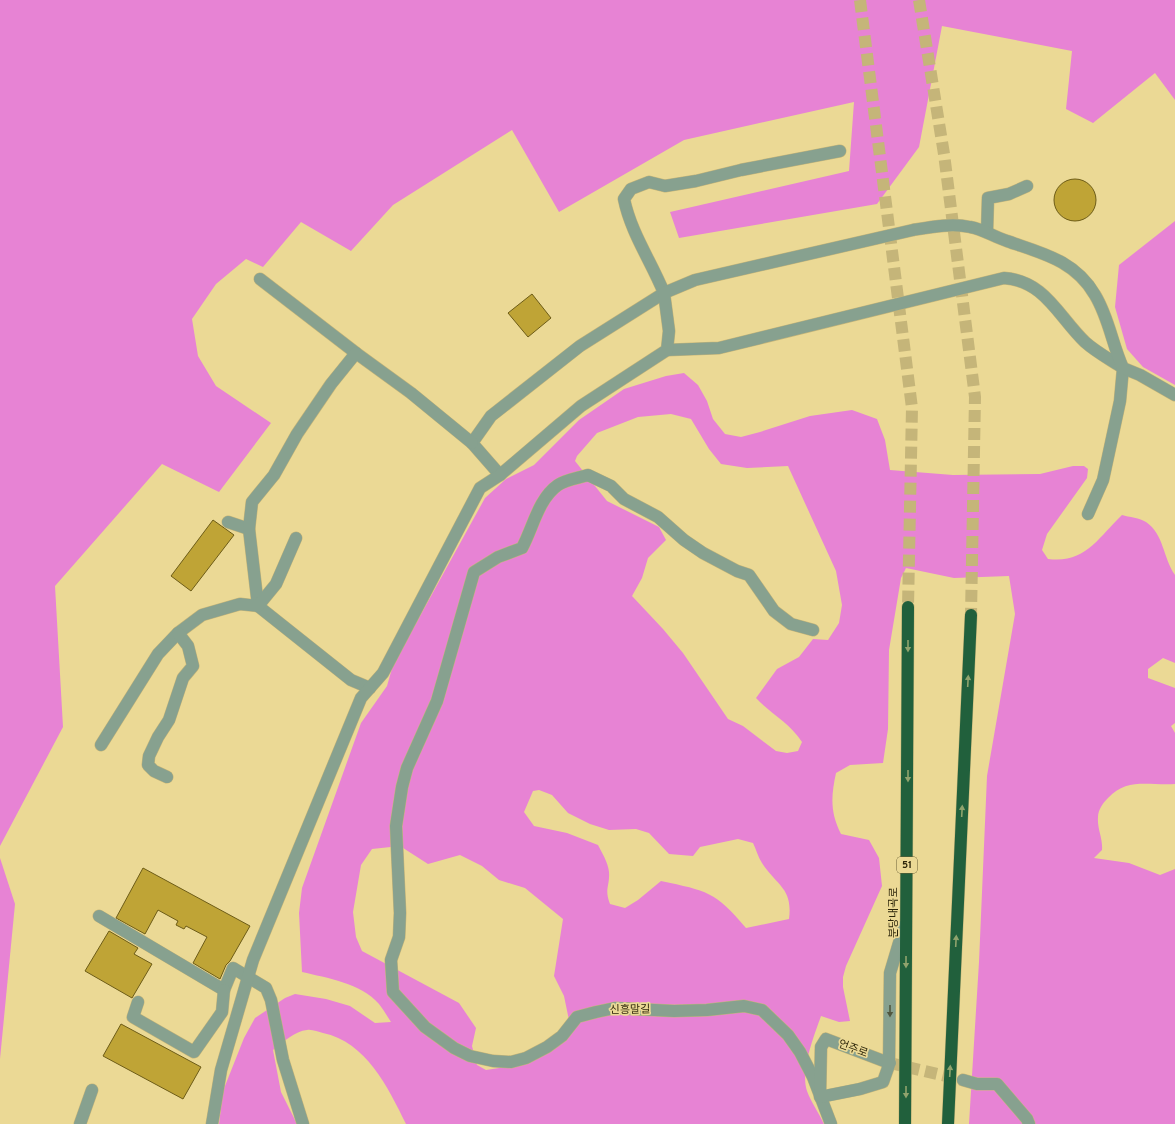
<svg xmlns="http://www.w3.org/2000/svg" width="1175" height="1124" font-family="Overpass,'Noto Sans KR',sans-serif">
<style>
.green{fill:#e783d4;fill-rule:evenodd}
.building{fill:#bfa436;stroke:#6d5c17}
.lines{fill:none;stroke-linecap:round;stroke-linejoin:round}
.minor-tunnel{stroke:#c5b579;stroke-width:12;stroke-dasharray:12 6;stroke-linecap:butt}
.highway-tunnel{stroke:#c5b579;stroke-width:12;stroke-dasharray:12 6;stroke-linecap:butt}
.minor-casing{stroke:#c5b579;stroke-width:13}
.highway-casing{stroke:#c5b579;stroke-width:13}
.minor{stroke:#87a18f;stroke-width:12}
.highway{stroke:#21603c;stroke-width:12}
.oneway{fill:#90a36d}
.oneway2{fill:#51573f}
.labels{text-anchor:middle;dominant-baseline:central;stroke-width:3.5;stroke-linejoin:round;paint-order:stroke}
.shield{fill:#ebd995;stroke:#665c34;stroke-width:1}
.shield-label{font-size:10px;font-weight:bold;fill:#2d260a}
.street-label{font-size:11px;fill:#2d260a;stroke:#ebd995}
</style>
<rect width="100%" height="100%" fill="#ebd995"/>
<g class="green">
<polygon points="0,0 1175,0 1175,100 1155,73 1093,123 1066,109 1072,51 942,26 919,147 877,204 679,238 670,212 849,171 854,102 684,140 559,212 512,130 393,205 351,251 301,222 263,267 246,259 216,284 192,319 198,356 216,386 271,423 219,492 162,464 55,586 63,727 0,846"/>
<polygon points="1175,221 1175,385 1143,367 1127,349 1115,307 1119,265"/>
<path d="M 684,373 L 698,385 L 707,401 L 713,419 L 725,434 L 741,437 L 760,432 L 810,416 L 852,410 L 877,419 L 885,440 L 890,470 L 953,475 L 1040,474 L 1073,466 L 1084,466 L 1088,469 L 1087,478 L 1047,534 L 1042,550 L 1048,559 C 1085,564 1098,538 1122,515 C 1129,517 1140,518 1146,522 C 1164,534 1163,558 1175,575 L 1175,663 L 1163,658 L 1148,669 L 1148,678 L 1175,688 L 1175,723 L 1171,726 L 1175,733 L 1175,784 C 1150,786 1127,777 1108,798 C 1103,803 1098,810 1098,817 C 1097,829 1103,838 1102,850 L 1094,858 L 1129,863 L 1160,875 L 1175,869 L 1175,1124 L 969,1124 L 979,962 L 987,776 L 1015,614 L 1009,576 L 954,578 L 906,568 L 901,578 L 889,650 L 888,729 L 883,763 L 850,765 L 836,773 C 831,796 830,812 841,834 L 869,840 L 879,858 L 882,886 L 846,966 L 843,977 L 843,987 L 850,1021 L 839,1022 L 821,1016 C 814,1036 800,1071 807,1091 C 811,1102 819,1113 824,1124 L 406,1124 C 388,1087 366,1042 323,1033 C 318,1032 312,1029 307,1030 C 295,1031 283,1042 273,1050 L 281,1092 L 297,1124 L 219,1124 L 223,1091 L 244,1038 L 255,1018 L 285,998 L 295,994 L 326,999 L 350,1006 L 375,1023 L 391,1022 C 387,1016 383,1009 379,1004 C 361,983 327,978 302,972 L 299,913 L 302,888 L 361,723 L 387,686 L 393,665 L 485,498 L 506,479 L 534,465 L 579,420 L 624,389 L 666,376 ZM 671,414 L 691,419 L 709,449 L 721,464 L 747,468 L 788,466 L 836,571 L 842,605 L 839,623 L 828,640 L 813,639 L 799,657 L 777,669 L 756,698 C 771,714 790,723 802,742 L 798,751 L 787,753 L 776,751 L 743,726 L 728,719 L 683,653 L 663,629 L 632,596 L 642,578 L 648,558 L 666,540 L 659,527 L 607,501 L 575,461 L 577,456 L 597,433 L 638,417 ZM 539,790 L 552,795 L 568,813 L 590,824 L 609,830 L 636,829 L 649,833 L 669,854 L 693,856 L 700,847 L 738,839 L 753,843 C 756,849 758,857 762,863 C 777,886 793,888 789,919 L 746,928 C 715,891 707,891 661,881 L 638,900 L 625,908 L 610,904 C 604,889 610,886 609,872 C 608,862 602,853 598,845 L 567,833 L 534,826 L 524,812 L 533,791 ZM 400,846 L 428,864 L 460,855 L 482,866 L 499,880 L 525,888 L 563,919 L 554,976 L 564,996 L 570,1025 L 506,1067 L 486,1070 L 477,1065 L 472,1046 L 476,1028 L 459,1003 L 362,951 L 356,937 L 353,912 L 361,865 L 372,849 Z"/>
<polygon points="0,858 15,904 0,1059"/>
</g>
<g class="building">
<circle cx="1075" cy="200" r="21"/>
<polygon points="532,294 551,318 528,337 508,313"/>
<polygon points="213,520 234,535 191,591 171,576"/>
<polygon points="143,868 250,926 230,961 226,965 220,979 193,963 207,937 186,926 184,929 176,925 178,921 158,910 145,934 116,918"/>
<polygon points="109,931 138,948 134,954 152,964 132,998 85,971"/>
<polygon points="121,1024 201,1067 183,1099 103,1056"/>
</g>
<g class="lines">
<polyline class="minor-tunnel" points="890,1063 963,1080"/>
<g class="highway-tunnel">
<polyline points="860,0 912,408 908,607"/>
<polyline points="919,0 944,154 975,397 971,615"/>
</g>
<defs>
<g id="minor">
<polyline points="987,232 988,198 1009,194 1027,186"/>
<polyline points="260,279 356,353"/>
<path d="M 667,350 L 719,348 L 1004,278 C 1045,281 1058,316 1085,342 C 1096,352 1111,360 1123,368 L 1120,401 L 1103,480 L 1088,514"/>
<path d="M 500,475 L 472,443 L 491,416 L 580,346 L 664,293 C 651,261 631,233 624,199 L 631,189 L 649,182 L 665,186 L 696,181 L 741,170 L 840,151"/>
<polyline points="228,522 249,529"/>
<path d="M 813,630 L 791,624 L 774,611 L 749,575 L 737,571 L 703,553 L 684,540 L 658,517 L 624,499 L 611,486 L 588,475 C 578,478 565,480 558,485 C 538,499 533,528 522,548 L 498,557 L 474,572 L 437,701 L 407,768 L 402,787 L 396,826 L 400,913 L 399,937 L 391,960 L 393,992 L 425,1027 L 454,1048 L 470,1056 L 493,1061 L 511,1062 L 526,1058 L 547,1047 L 562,1036 L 577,1017 L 596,1012 L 615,1008 L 674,1011 L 707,1010 L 744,1006 L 762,1010 L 788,1035 L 800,1052 L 813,1077 L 831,1124"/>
<polyline points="370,688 351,680 258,606 249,529 252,502 274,475 297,434 331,384 356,353 411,393 472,443"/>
<polyline points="101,745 158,654 178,633 202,615 240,604 258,606 276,584 296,538"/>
<polyline points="167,777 154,771 148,765 149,756 158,737 169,720 183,678 193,666 188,646 178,633"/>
<polyline points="99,916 224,990 233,968 266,988 271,1000 283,1060 303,1124"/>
<polyline points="138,1002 133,1017 194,1052 222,1012 224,990"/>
<polyline points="890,1063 889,1063 826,1039 821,1047 820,1097 860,1089 883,1082 889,1065 889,1063 890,973 904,926"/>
<polyline points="963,1080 977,1084 997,1084 1027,1119 1029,1124"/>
<polyline points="80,1124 92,1090"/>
<path d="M 212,1124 L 221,1070 L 253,960 L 361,698 L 383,673 L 480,488 L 500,475 L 581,406 L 667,350 L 669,331 L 664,293 L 695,280 L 913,230 C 931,227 952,223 970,227 C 983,229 994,237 1007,241 C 1041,253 1075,260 1095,295 C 1109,318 1112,344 1123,368 L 1140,375 L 1175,395"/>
</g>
<g id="highway">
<polyline points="905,1124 908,607"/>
<polyline points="948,1124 971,615"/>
</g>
</defs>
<use href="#minor" class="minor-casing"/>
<use href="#highway" class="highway-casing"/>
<use href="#minor" class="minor"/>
<use href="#highway" class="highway"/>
</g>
<defs><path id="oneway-solid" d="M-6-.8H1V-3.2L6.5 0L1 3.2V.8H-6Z"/></defs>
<g class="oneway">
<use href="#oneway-solid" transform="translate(908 646) rotate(90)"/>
<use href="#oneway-solid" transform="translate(968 681) rotate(-87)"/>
<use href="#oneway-solid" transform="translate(908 776) rotate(90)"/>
<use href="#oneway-solid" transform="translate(962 811) rotate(-87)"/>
<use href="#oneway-solid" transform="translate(956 941) rotate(-87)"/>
<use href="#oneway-solid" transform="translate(906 962) rotate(90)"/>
<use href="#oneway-solid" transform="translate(950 1071) rotate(-87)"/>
<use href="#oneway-solid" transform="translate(906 1092) rotate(90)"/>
</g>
<use class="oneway2" href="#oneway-solid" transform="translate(890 1011) rotate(90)"/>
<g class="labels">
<rect class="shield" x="897" y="857" width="20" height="16" rx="3"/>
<g class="shield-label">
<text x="907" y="865">51</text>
</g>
<g class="street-label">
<text transform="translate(894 913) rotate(-90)">분당내곡로</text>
<text transform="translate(630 1010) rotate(-1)">신흥말길</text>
<text transform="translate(853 1049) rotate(20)">언주로</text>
</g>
</g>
</svg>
